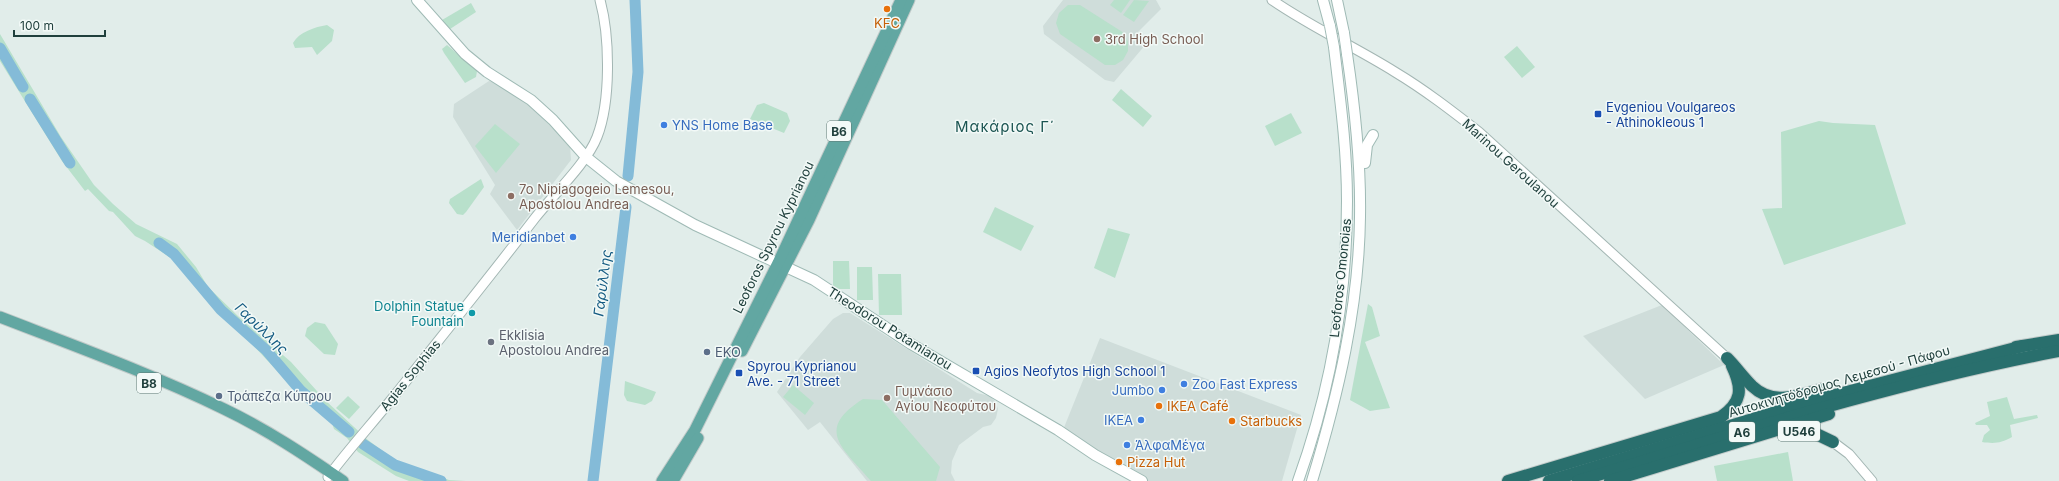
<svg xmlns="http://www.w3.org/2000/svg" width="2059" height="481" font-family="Inter,sans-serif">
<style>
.built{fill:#cfddda}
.green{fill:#b8e0cb}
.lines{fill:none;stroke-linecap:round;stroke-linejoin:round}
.river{stroke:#84bbd8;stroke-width:11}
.tertiary-casing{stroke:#a3b6b3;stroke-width:11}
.secondary-casing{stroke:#9fbab5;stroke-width:12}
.primary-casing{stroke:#c1cac9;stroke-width:13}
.motorway-casing{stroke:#c1cac9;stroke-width:14}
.tertiary{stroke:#fff;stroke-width:9}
.secondary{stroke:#fff;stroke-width:10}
.primary{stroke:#62a7a2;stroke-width:11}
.motorway{stroke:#296f6d;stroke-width:12}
.secondary-bridge-casing{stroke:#9fbab5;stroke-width:12;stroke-linecap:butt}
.secondary-bridge{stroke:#fff;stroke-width:10}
.food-dot{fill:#e8710a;stroke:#f2f9f7;stroke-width:1.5}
.education-dot{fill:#8d6e63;stroke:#f2f9f7;stroke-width:1.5}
.transit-dot{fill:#1a4fb4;stroke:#f2f9f7;stroke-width:1.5}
.shop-dot{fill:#3f7fe0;stroke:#f2f9f7;stroke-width:1.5}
.culture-dot{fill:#0f9aa8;stroke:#f2f9f7;stroke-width:1.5}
.worship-dot{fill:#6b7280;stroke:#f2f9f7;stroke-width:1.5}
.service-dot{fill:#5c6f8a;stroke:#f2f9f7;stroke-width:1.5}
.labels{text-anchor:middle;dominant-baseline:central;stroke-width:3;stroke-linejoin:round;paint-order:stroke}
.shield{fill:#f2f9f7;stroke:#5f7875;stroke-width:1}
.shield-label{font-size:12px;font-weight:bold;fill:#20403d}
.food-label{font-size:13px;fill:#c56008;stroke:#f2f9f7;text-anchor:start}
.education-label{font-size:13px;fill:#785e54;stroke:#f2f9f7;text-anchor:start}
.transit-label{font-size:13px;fill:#164399;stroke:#f2f9f7;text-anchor:start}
.shop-label{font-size:13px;fill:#366cbe;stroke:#f2f9f7;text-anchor:start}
.street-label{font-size:13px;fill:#20403d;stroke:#f2f9f7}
.culture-label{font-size:13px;fill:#0d838f;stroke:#f2f9f7;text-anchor:end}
.worship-label{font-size:13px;fill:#5b616d;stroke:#f2f9f7;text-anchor:start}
.service-label{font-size:13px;fill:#4e5e75;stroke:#f2f9f7;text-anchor:start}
.water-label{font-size:14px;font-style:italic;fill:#145b82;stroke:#f2f9f7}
.quarter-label{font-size:15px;letter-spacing:1px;fill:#1a5451;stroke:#f2f9f7}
</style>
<rect width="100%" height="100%" fill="#e1edea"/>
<g class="built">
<polygon points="1063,0 1156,0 1161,9 1138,32 1146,44 1114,82 1105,80 1044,34 1043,26"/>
<polygon points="489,81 495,82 524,100 570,145 571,160 517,230 490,194 495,185 453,117 454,104"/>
<polygon points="1662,305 1724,365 1645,399 1583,336"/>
<polygon points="843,313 850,313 977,393 990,396 995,401 998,409 996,418 991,425 983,427 959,445 952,461 951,473 955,481 867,481 820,422 808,430 777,392 800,357 833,319"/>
<polygon points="1100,338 1301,415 1282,481 1146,481 1063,430"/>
</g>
<g class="green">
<polygon points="1114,0 1130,0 1121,13 1110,5"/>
<polygon points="1134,0 1149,1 1134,22 1123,15"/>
<polygon points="471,3 476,12 447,31 442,24 442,20"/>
<polygon points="1068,5 1080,5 1124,33 1128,42 1128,51 1123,60 1115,65 1105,65 1060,34 1056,23 1059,13"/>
<path d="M 327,25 L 334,30 L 332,41 L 317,55 L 312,47 L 295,48 L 293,43 C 299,32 315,27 327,25 Z"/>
<polygon points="0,34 61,137 94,185 113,204 136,224 177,244 196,267 208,287 239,317 291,362 325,400 368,440 396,461 449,480 466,481 409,481 396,476 358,452 347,438 334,429 332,423 280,374 171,258 145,241 135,236 113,212 109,211 88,189 85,191 62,161 0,61"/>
<polygon points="447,45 477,71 476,77 465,83 444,53 442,49"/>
<polygon points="1517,46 1535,67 1522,78 1504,57"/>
<polygon points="1121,89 1152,116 1143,127 1112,100"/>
<polygon points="764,103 787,113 790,121 784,133 750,119 757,105"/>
<polygon points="1291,113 1302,133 1275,146 1265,126"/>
<polygon points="1819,121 1833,123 1875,125 1906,224 1784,265 1762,209 1782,208 1781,132"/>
<polygon points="495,124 520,144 496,173 475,146"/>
<polygon points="481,179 484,187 466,212 463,215 457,214 449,203 450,199"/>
<polygon points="995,207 1034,226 1021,251 983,232"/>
<polygon points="1108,228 1130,234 1115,278 1094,268"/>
<polygon points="833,261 849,261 850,289 833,289"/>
<polygon points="857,267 872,267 873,300 857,300"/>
<polygon points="878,274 901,274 902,315 879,315"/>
<polygon points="1368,304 1372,307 1380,336 1365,342 1390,408 1370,411 1350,400"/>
<polygon points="315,322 325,324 338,344 335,355 324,354 305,336 307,328"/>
<polygon points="625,381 656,392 652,401 645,405 627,401 624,395"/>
<polygon points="793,385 814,403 805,415 783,397"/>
<polygon points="348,396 360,407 349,419 336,408"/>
<path d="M 2007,397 L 2014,419 L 2037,415 L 2038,418 L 2010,425 L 2012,437 C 2001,443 1995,444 1982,442 L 1984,435 L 1990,430 L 1987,425 L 1976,425 L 1975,423 L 1990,416 L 1987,402 Z"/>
<path d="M 863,399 L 882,400 L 940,467 L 936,481 L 871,481 C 843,448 814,430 863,399 Z"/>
<polygon points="1788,452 1793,481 1717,481 1714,466"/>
</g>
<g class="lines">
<g class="river">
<polyline points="0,48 23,87"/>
<polyline points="30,99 70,163"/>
<polyline points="628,176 638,72 635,0"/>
<polyline points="159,243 174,254 221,310 266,350 301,391 349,432"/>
<polyline points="363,444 395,465 441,481"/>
<polyline points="593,481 626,207"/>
</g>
<defs>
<g id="tertiary">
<path d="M 1272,0 C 1311,27 1355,47 1395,72 C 1425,90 1452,111 1479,132 L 1727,358"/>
<polyline points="1833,442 1849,454 1872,481"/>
<path d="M 328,477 C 348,450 370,426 391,400 C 439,340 488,279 535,218 C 553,195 587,163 597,137 C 611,101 610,37 600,0"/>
</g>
<g id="secondary">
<polyline points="417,0 465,54 487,72 531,100 553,120 586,157 616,181 695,225 814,280 911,344 1058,430 1095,455 1142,481"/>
<polyline points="1323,0 1330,26"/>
<polyline points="1337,0 1344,33"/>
<polyline points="1365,163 1367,145 1373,135"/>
<path d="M 1298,481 C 1330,392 1347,295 1347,201 C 1347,149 1340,98 1334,47"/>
<path d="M 1312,481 C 1338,395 1359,307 1360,217 C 1361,162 1355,108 1347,54"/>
</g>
<g id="primary">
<path d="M 0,317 C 75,346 152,374 224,409 C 266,429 305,455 343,481"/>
<polyline points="742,351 809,220 909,0"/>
<polyline points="662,481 695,430 778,263 901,0"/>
<polyline points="673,481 698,438"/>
</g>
<g id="motorway">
<polyline points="2016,347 2059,340"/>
<path d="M 1727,358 C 1736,367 1743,377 1752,386 C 1773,406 1798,396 1823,389"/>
<polyline points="1789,432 1810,431 1833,442"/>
<path d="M 1508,481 L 1721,417 C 1742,402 1743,389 1732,366"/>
<polyline points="1549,481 1812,401 2023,346"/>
<path d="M 1578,481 C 1737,433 1895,382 2059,351"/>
<polyline points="1610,481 1829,414"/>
</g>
</defs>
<use href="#tertiary" class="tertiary-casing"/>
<use href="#secondary" class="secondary-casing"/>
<use href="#primary" class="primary-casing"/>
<use href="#motorway" class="motorway-casing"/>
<use href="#tertiary" class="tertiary"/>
<use href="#secondary" class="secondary"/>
<use href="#primary" class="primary"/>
<use href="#motorway" class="motorway"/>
<defs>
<g id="secondary-bridge">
<polyline points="1330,26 1334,47"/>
<polyline points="1344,33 1347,54"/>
</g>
</defs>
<use href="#secondary-bridge" class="secondary-bridge-casing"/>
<use href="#secondary-bridge" class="secondary-bridge"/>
</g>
<g class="food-dot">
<circle cx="887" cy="9" r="4"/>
<circle cx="1159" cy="406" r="4"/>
<circle cx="1232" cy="421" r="4"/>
<circle cx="1119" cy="462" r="4"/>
</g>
<g class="education-dot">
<circle cx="1097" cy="39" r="4"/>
<circle cx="511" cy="196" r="4"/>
<circle cx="887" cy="398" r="4"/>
</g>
<g class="transit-dot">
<rect x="1594" y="110" width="8" height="8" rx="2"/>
<rect x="972" y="367" width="8" height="8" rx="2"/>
<rect x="735" y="369" width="8" height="8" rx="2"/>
</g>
<g class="shop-dot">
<circle cx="664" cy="125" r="4"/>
<circle cx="573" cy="237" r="4"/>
<circle cx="1184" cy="384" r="4"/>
<circle cx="1162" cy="390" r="4"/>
<circle cx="1141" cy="420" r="4"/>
<circle cx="1127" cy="445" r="4"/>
</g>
<circle class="culture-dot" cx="472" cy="313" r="4"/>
<circle class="worship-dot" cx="491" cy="342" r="4"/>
<g class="service-dot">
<circle cx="707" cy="352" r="4"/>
<circle cx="219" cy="396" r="4"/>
</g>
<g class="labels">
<g class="shield">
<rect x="827" y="121" width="24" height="20" rx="3"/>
<rect x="137" y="373" width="24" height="20" rx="3"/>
<rect x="1778" y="421" width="42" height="20" rx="3"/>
<rect x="1729" y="422" width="26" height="20" rx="3"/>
</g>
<g class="shield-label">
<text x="839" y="131">B6</text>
<text x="149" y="383">B8</text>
<text x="1799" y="431">U546</text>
<text x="1742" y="432">A6</text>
</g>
<g class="food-label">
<text x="887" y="23" text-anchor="middle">KFC</text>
<text x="1167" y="406">IKEA Café</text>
<text x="1240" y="421">Starbucks</text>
<text x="1127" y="462">Pizza Hut</text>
</g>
<g class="education-label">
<text x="1105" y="39">3rd High School</text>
<text x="519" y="189">7o Nipiagogeio Lemesou,<tspan x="519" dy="15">Apostolou Andrea</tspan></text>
<text x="895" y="391">Γυμνάσιο<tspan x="895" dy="15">Αγίου Νεοφύτου</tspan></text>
</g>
<g class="transit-label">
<text x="1606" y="107">Evgeniou Voulgareos<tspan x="1606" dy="15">- Athinokleous 1</tspan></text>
<text x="747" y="366">Spyrou Kyprianou<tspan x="747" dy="15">Ave. - 71 Street</tspan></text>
<text x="984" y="371">Agios Neofytos High School 1</text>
</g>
<g class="shop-label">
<text x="672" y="125">YNS Home Base</text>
<text x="565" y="237" text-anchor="end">Meridianbet</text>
<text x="1192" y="384">Zoo Fast Express</text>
<text x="1154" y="390" text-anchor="end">Jumbo</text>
<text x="1133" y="420" text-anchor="end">IKEA</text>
<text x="1135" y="445">ΆλφαΜέγα</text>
</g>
<g class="street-label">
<text transform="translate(1511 163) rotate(42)">Marinou Geroulanou</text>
<text transform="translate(773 237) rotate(-64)">Leoforos Spyrou Kyprianou</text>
<text transform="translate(1340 278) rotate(-84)">Leoforos Omonoias</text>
<text transform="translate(890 328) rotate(32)">Theodorou Potamianou</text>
<text transform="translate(410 375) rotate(-51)">Agias Sophias</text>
<text transform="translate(1839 381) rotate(-16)">Αυτοκινητόδρομος Λεμεσού - Πάφου</text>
</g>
<g class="culture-label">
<text x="464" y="306">Dolphin Statue<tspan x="464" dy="15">Fountain</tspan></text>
</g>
<g class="worship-label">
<text x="499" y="335">Ekklisia<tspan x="499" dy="15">Apostolou Andrea</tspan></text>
</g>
<g class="service-label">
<text x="715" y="352">EKO</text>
<text x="227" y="396">Τράπεζα Κύπρου</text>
</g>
<g class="water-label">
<text transform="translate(602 283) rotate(-83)">Γαρύλλης</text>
<text transform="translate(262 328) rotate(44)">Γαρύλλης</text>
</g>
<g class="quarter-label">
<text x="1005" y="126">Μακάριος Γ΄</text>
</g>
</g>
<path d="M14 30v6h91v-6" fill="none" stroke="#20403d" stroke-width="2"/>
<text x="20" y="30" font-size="12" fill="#20403d" stroke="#f2f9f7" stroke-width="3" paint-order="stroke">100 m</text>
</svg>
